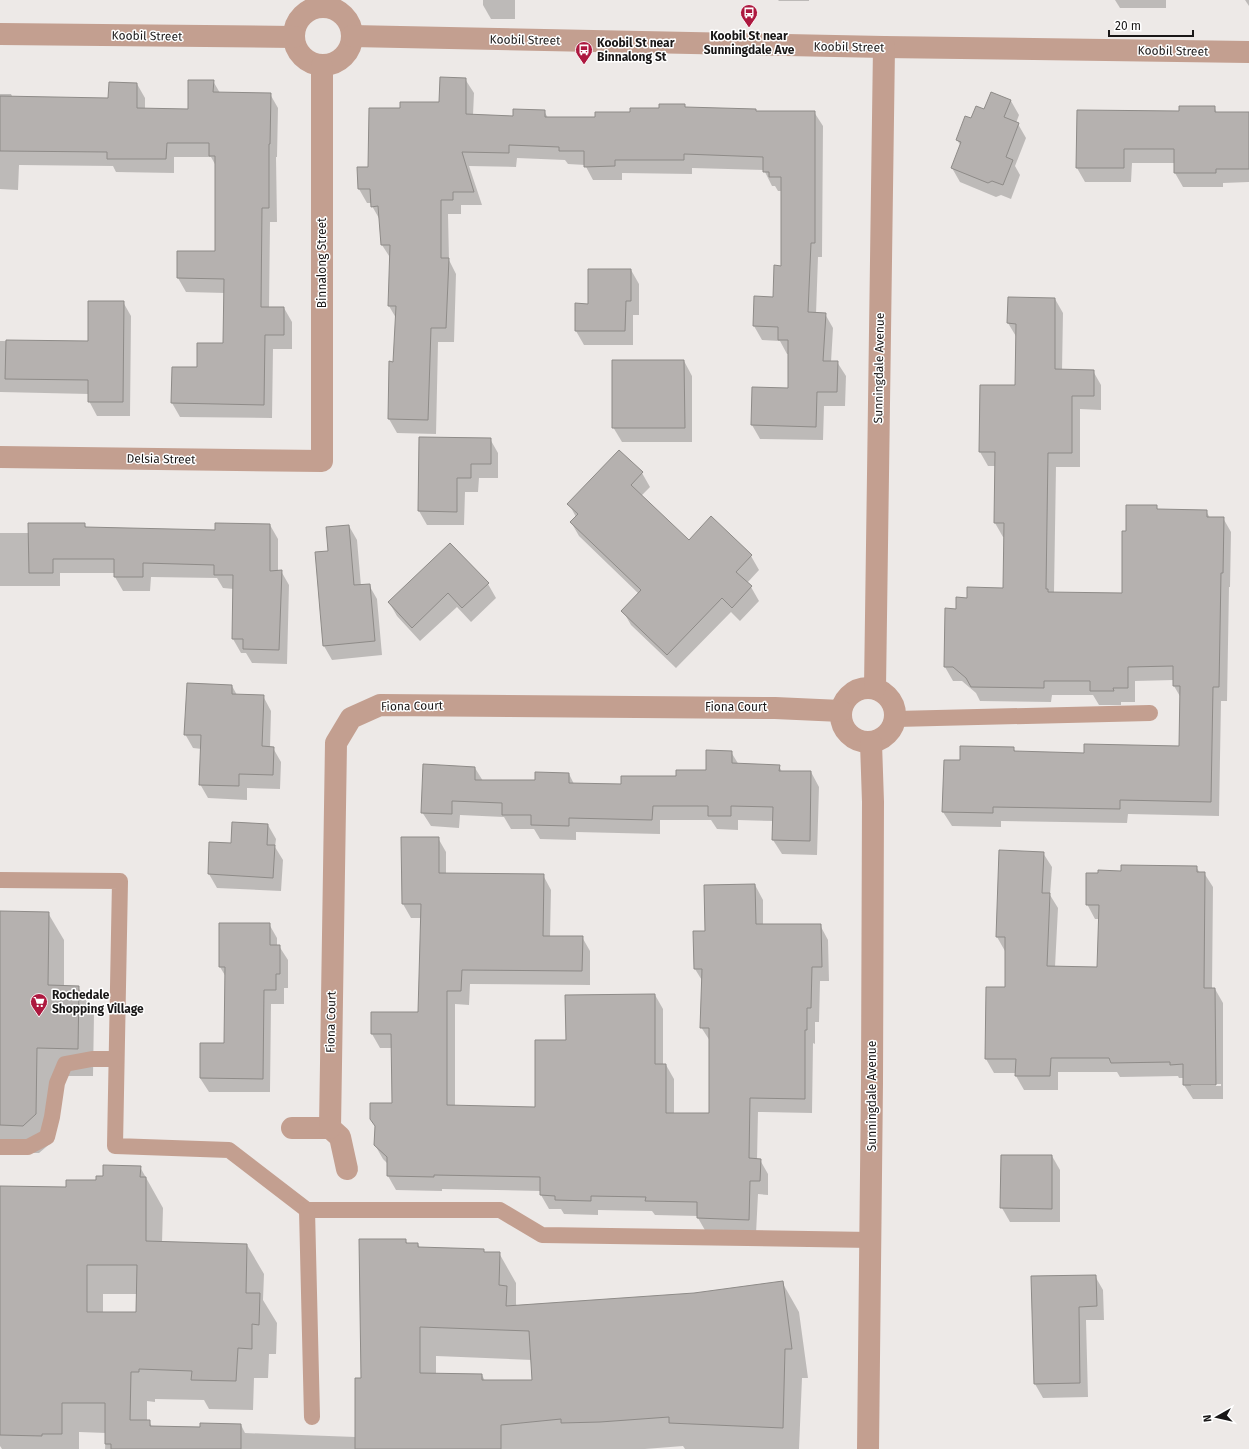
<svg xmlns="http://www.w3.org/2000/svg" width="1249" height="1449" font-family="'Fira Sans',sans-serif">
<style>
.shadow{fill:#0003;fill-rule:evenodd}
.building{fill:#b5b1af;stroke:#8e8b88;fill-rule:evenodd}
.lines{fill:none;stroke-linecap:round;stroke-linejoin:round}
.lane{stroke:#c39f90;stroke-width:16}
.street{stroke:#c39f90;stroke-width:22}
.labels{text-anchor:middle;dominant-baseline:central;stroke-width:3;stroke-linejoin:round;paint-order:stroke}
.street-label{font-size:12px;fill:#191717;stroke:#fff}
.poi-label{font-size:12px;font-weight:bold;fill:#191717;stroke:#fff;text-anchor:start}
</style>
<rect width="100%" height="100%" fill="#ede9e7"/>
<g class="shadow">
<polygon points="483,0 515,0 515,19 491,19 483,5"/>
<polygon points="778,0 809,0 809,1 779,1"/>
<polygon points="1115,0 1166,0 1166,8 1120,8"/>
<polygon points="1245,0 1249,0 1249,6"/>
<polygon points="465,79 474,93 473,115 514,117 544,111 548,118 596,118 684,105 686,108 756,112 814,112 823,126 822,257 818,257 816,314 825,314 833,328 831,362 837,362 846,376 845,406 824,406 823,440 760,439 752,425 753,388 789,389 789,354 787,354 780,341 762,340 754,326 774,298 782,267 782,191 778,191 775,186 772,186 764,170 692,168 692,174 622,173 622,180 593,180 585,165 568,164 565,160 517,158 516,167 469,166 482,205 461,205 461,214 448,214 449,260 456,274 454,342 438,342 436,434 397,433 389,419 394,363 396,318 389,306 391,259 382,245 380,220 372,206 372,203 367,203 359,189 401,109 440,103"/>
<polygon points="213,81 220,93 270,94 278,108 277,157 276,157 277,222 270,222 269,308 284,308 292,322 292,349 273,349 272,418 180,417 172,403 173,368 198,368 224,344 225,293 186,292 178,278 178,252 216,252 216,166 211,157 174,157 174,173 116,172 113,166 19,165 18,190 0,189 0,94 11,94 13,98 109,99 137,84 145,98 145,109 189,110"/>
<polygon points="992,93 1011,101 1019,115 1016,123 1018,124 1026,138 1015,166 1020,175 1011,199 1001,195 996,197 960,182 952,168 961,146 957,140 972,120 985,110"/>
<polygon points="1214,107 1217,113 1249,113 1249,182 1223,183 1223,187 1183,187 1175,173 1175,163 1132,163 1131,182 1085,182 1077,168 1180,112"/>
<polygon points="631,270 639,284 639,315 633,315 633,345 584,345 576,331 589,305"/>
<polygon points="1009,298 1055,299 1063,313 1062,371 1093,371 1101,385 1101,410 1080,409 1080,467 1056,467 1054,593 1123,594 1127,532 1156,506 1158,510 1206,511 1210,518 1223,518 1231,532 1230,587 1229,587 1227,701 1221,701 1219,816 1128,814 1127,823 1001,821 1001,827 952,826 943,812 961,761 1013,748 1016,752 1085,754 1180,747 1181,698 1174,686 1174,680 1135,681 1135,702 1121,702 1121,705 1099,705 1093,695 1052,695 1051,702 980,701 976,693 962,681 953,681 945,667 956,610 968,599 1004,589 1005,537 1003,537 995,523 996,466 988,466 980,452 1016,386 1017,338 1008,323"/>
<polygon points="123,302 131,316 130,416 97,416 89,401 89,394 0,392 0,341 89,342"/>
<polygon points="684,361 692,376 692,442 622,442 613,427"/>
<polygon points="490,439 498,453 498,478 479,478 478,492 465,492 464,525 427,525 419,511"/>
<polygon points="642,473 650,487 641,496 689,541 751,556 759,570 747,583 751,587 759,601 740,621 731,612 676,668 631,625 623,611 639,594 579,536 571,522 576,517 569,504"/>
<polygon points="84,524 87,528 216,531 270,525 278,539 278,571 281,571 289,585 287,664 252,663 246,653 241,653 233,639 234,589 223,588 217,578 151,577 150,591 123,591 115,577 115,573 60,573 60,586 0,586 0,533 30,533"/>
<polygon points="349,526 357,540 361,586 369,585 377,599 382,655 332,660 324,646 316,553 329,552"/>
<polygon points="450,544 488,584 496,598 471,622 457,607 420,641 397,616 389,602"/>
<polygon points="232,686 237,695 263,696 271,711 270,748 273,748 281,762 280,789 247,788 247,800 208,798 200,784 202,749 193,748 185,734"/>
<polygon points="731,752 739,765 779,766 782,772 811,772 819,787 817,855 782,854 773,840 774,821 738,820 738,830 717,829 711,820 660,820 660,834 576,832 576,840 540,839 534,829 511,829 504,817 460,815 459,828 431,826 422,812 475,768 483,781 536,781 569,774 574,784 622,785 677,777 707,771"/>
<polygon points="268,825 276,839 275,847 283,860 281,891 217,888 209,874 232,845"/>
<polygon points="402,838 438,838 446,852 446,874 543,875 551,890 550,937 582,937 590,951 590,985 470,984 469,1005 455,1004 455,1106 536,1108 567,1041 655,995 663,1009 663,1065 666,1065 674,1079 674,1114 710,1114 710,1041 701,1027 703,982 695,969 706,932 755,885 763,900 763,925 820,925 828,940 829,981 820,981 819,1022 815,1022 815,1044 813,1043 812,1113 758,1112 757,1160 760,1160 768,1174 768,1195 758,1194 756,1234 706,1232 698,1218 698,1216 655,1215 652,1211 598,1210 598,1215 564,1214 561,1209 549,1209 541,1195 541,1191 442,1189 442,1191 396,1190 388,1176 388,1164 383,1159 375,1145 393,1104 392,1048 380,1048 372,1034 372,1013 419,1014 422,918 411,918 403,904"/>
<path d="M 1043,853 L 1052,867 L 1050,895 L 1058,908 L 1055,967 L 1098,968 L 1099,919 L 1095,919 L 1087,904 L 1121,872 L 1196,867 L 1200,873 L 1204,873 L 1213,887 L 1212,989 L 1215,989 L 1223,1003 L 1223,1099 L 1193,1099 L 1184,1085 L 1184,1078 L 1179,1078 L 1178,1076 L 1120,1077 L 1117,1072 L 1058,1072 L 1058,1090 L 1024,1090 L 1016,1076 L 1016,1073 L 994,1073 L 986,1059 L 1006,988 L 1006,951 L 1005,951 L 997,937 ZM 1191,1084 L 1221,1084 L 1221,1086 L 1191,1086 Z"/>
<polygon points="0,912 48,913 64,940 64,987 78,987 94,1014 93,1076 53,1076 52,1142 39,1153 0,1153"/>
<polygon points="269,924 277,938 277,946 279,946 288,960 288,988 284,988 284,1004 271,1004 270,1092 209,1092 200,1078 225,1044 226,977 220,967"/>
<polygon points="1002,1156 1052,1156 1060,1170 1060,1222 1010,1222 1002,1208"/>
<path d="M 140,1167 L 163,1208 L 162,1243 L 247,1245 L 264,1274 L 263,1300 L 277,1323 L 276,1354 L 269,1354 L 268,1378 L 254,1378 L 253,1410 L 209,1409 L 204,1400 L 155,1399 L 155,1402 L 147,1401 L 147,1421 L 149,1421 L 152,1427 L 201,1428 L 241,1425 L 245,1433 L 356,1437 L 362,1379 L 405,1240 L 408,1244 L 418,1244 L 420,1248 L 483,1250 L 485,1253 L 499,1253 L 516,1283 L 516,1304 L 517,1307 L 694,1294 L 782,1282 L 799,1312 L 808,1378 L 802,1378 L 799,1449 L 685,1449 L 683,1446 L 645,1449 L 105,1449 L 106,1433 L 79,1432 L 79,1449 L 2,1449 L 0,1446 L 0,1187 L 67,1188 L 97,1181 L 104,1177 ZM 103,1294 L 137,1294 L 137,1313 L 103,1313 ZM 436,1356 L 532,1360 L 533,1381 L 485,1381 L 482,1375 L 436,1374 Z"/>
<polygon points="1095,1276 1103,1290 1104,1320 1086,1320 1088,1397 1043,1398 1035,1384"/>
</g>
<g class="building">
<polygon points="440,77 466,78 466,114 513,116 513,109 545,110 545,117 595,117 595,112 630,112 630,108 659,108 659,104 685,104 685,107 756,109 756,111 815,111 815,243 811,243 808,312 826,313 823,361 838,361 837,392 817,392 816,427 751,425 752,387 788,388 788,340 778,340 778,327 753,326 754,296 773,297 774,265 781,266 781,177 769,177 769,172 763,172 763,157 684,154 684,160 615,160 615,166 584,167 584,151 559,151 559,147 509,145 509,153 462,152 474,192 453,192 453,200 441,200 441,258 449,258 446,328 431,328 428,420 388,419 389,361 393,362 396,306 388,306 390,245 381,245 378,206 371,207 370,189 358,189 357,167 368,167 369,108 400,108 400,102 439,102"/>
<polygon points="188,80 214,80 213,92 271,93 270,144 269,144 269,208 262,208 261,307 284,307 284,335 265,335 264,405 171,403 172,367 197,367 197,343 223,343 224,279 177,278 177,251 215,251 215,156 209,156 209,143 167,143 166,159 107,159 107,152 0,151 0,96 108,98 109,82 137,83 137,108 188,109"/>
<polygon points="991,92 1011,100 1004,117 1019,123 1006,157 1013,160 1003,185 992,181 988,183 951,168 961,142 956,140 965,116 971,118 976,106 984,109"/>
<polygon points="1179,106 1215,106 1215,112 1249,112 1249,169 1216,169 1216,173 1174,173 1174,149 1124,149 1124,168 1076,168 1077,110 1179,111"/>
<polygon points="588,269 631,269 631,301 626,301 625,331 575,331 575,303 588,304"/>
<polygon points="1008,297 1055,298 1055,369 1094,370 1094,396 1072,396 1072,453 1048,453 1046,589 1048,589 1048,592 1122,593 1122,531 1126,531 1126,505 1157,505 1157,509 1207,510 1207,517 1224,517 1223,573 1221,573 1219,687 1213,687 1211,802 1120,800 1120,809 993,807 993,813 942,812 944,760 960,760 960,746 1014,747 1014,751 1084,753 1084,744 1179,746 1180,686 1173,686 1173,666 1128,667 1128,688 1113,688 1114,691 1090,691 1090,681 1044,681 1044,688 971,687 966,678 953,667 944,667 945,608 956,609 956,597 967,598 967,587 1003,588 1004,523 994,523 995,452 979,452 980,385 1015,385 1016,324 1007,323"/>
<polygon points="88,301 124,301 123,402 88,402 88,380 5,379 6,340 88,341"/>
<polygon points="612,360 684,360 685,428 612,428"/>
<polygon points="419,437 491,438 491,464 471,464 471,478 457,478 457,512 418,511"/>
<polygon points="619,450 643,472 631,485 689,540 711,516 752,555 736,572 752,586 732,608 722,598 667,655 621,611 641,590 570,522 578,514 567,504"/>
<polygon points="28,523 85,523 85,527 215,530 215,523 270,524 270,571 282,570 279,650 243,649 243,639 232,639 233,575 214,575 214,565 143,563 143,577 114,577 114,559 53,559 53,573 29,573"/>
<polygon points="349,525 354,585 370,584 375,641 323,646 315,552 328,551 326,527"/>
<polygon points="450,543 489,583 462,608 448,593 412,628 388,602"/>
<polygon points="187,683 232,685 232,694 264,695 262,746 274,747 273,775 239,774 239,786 199,785 201,735 184,735"/>
<polygon points="706,750 732,751 732,763 780,765 779,771 811,771 810,841 772,840 773,807 731,806 731,816 708,816 708,806 653,806 652,820 569,818 569,826 531,825 531,815 502,815 502,803 452,801 452,814 421,813 423,764 475,767 475,780 535,780 535,772 569,773 569,783 621,784 621,776 676,776 676,770 706,770"/>
<polygon points="232,822 268,824 267,845 275,845 273,878 208,874 209,842 231,843"/>
<polygon points="401,837 439,837 439,873 544,874 543,936 583,936 582,971 462,970 461,991 447,991 447,1105 535,1107 535,1040 566,1040 565,995 655,994 655,1064 666,1064 666,1113 709,1113 709,1028 700,1028 702,969 694,969 693,931 705,931 704,885 755,884 756,924 821,924 822,967 812,967 811,1008 807,1008 807,1030 805,1030 805,1099 750,1098 749,1158 761,1159 760,1181 750,1181 749,1220 697,1218 697,1202 645,1201 646,1197 591,1196 591,1201 555,1200 555,1196 540,1195 540,1177 434,1175 434,1177 387,1176 387,1157 374,1145 375,1126 370,1119 370,1103 392,1103 391,1034 371,1034 371,1012 418,1012 421,904 402,904"/>
<polygon points="999,850 1044,852 1042,893 1050,893 1047,966 1097,967 1099,905 1086,905 1086,873 1098,873 1098,870 1121,871 1121,865 1197,866 1197,872 1205,872 1204,988 1215,988 1216,1085 1183,1085 1183,1064 1170,1065 1170,1062 1111,1063 1109,1058 1051,1058 1050,1076 1015,1076 1016,1059 985,1059 986,987 1005,987 1005,937 996,937"/>
<polygon points="0,911 49,912 48,985 79,986 78,1049 37,1048 36,1114 23,1126 0,1125"/>
<polygon points="219,923 270,923 270,945 280,945 280,974 276,974 276,990 264,990 263,1079 200,1078 200,1043 224,1043 225,967 219,967"/>
<polygon points="1001,1155 1052,1155 1052,1209 1000,1208"/>
<path d="M 103,1165 L 141,1166 L 140,1177 L 146,1177 L 146,1241 L 247,1244 L 246,1293 L 260,1293 L 259,1325 L 252,1324 L 252,1349 L 238,1348 L 236,1381 L 191,1380 L 192,1371 L 139,1369 L 139,1372 L 131,1372 L 130,1420 L 150,1420 L 150,1426 L 200,1427 L 200,1423 L 241,1424 L 241,1449 L 111,1449 L 111,1444 L 105,1444 L 105,1403 L 62,1403 L 62,1434 L 42,1434 L 42,1436 L 0,1435 L 0,1186 L 66,1187 L 66,1180 L 96,1180 L 96,1176 L 103,1176 ZM 87,1265 L 137,1265 L 136,1312 L 87,1312 Z"/>
<path d="M 359,1239 L 406,1239 L 406,1243 L 418,1243 L 418,1247 L 484,1249 L 484,1252 L 500,1252 L 499,1285 L 507,1286 L 506,1306 L 694,1293 L 783,1281 L 792,1349 L 785,1349 L 783,1428 L 669,1423 L 669,1417 L 600,1422 L 561,1423 L 561,1419 L 501,1425 L 501,1449 L 355,1449 L 355,1378 L 361,1378 ZM 420,1327 L 529,1331 L 532,1380 L 482,1380 L 482,1374 L 420,1373 Z"/>
<polygon points="1096,1275 1097,1306 1079,1307 1080,1383 1034,1384 1031,1276"/>
</g>
<g class="lines">
<g class="lane">
<polyline points="896,719 1150,713"/>
<polyline points="0,880 120,881 115,1146 229,1150 307,1210 500,1210 542,1235 871,1240"/>
<polyline points="0,1147 28,1147 47,1137 52,1117 57,1083 65,1064 92,1059 116,1059"/>
<polyline points="307,1210 312,1417"/>
</g>
<g class="street">
<circle cx="323" cy="36" r="29"/>
<polyline points="0,34 294,37"/>
<polyline points="352,36 884,47 1249,52"/>
<polyline points="0,457 322,461 322,66"/>
<circle cx="868" cy="715" r="27"/>
<polyline points="875,688 884,47"/>
<polyline points="292,1128 330,1128 340,1137 347,1169"/>
<polyline points="330,1128 336,743 351,718 380,705 775,708 841,711"/>
<polyline points="868,1449 872,1083 873,802 871,743"/>
</g>
</g>
<defs>
<symbol id="bus-pin" viewBox="-11 -11 22 30"><path d="M0 17L-7.5 6A9.5 9.5 0 1 1 7.5 6Z" fill="#ad183f" stroke="#fff"/><path d="M-5-6H5V4H4V6H2V4H-2V6H-4V4H-5ZM-3.5-4V0h7V-4ZM-3.5 1.2v1.5H-2V1.2ZM2 1.2v1.5H3.5V1.2Z" fill="#fff"/></symbol>
<symbol id="supermarket-pin" viewBox="-11 -11 22 30"><path d="M0 17L-7.5 6A9.5 9.5 0 1 1 7.5 6Z" fill="#ad183f" stroke="#fff"/><path d="M-6-5.5h2.5l.6 2H6L4.5 2H-2.5L-4.4-4H-6ZM-1.5 3.2a1.3 1.3 0 1 0 .1 0ZM3 3.2a1.3 1.3 0 1 0 .1 0Z" fill="#fff"/></symbol>
</defs>
<g fill-rule="evenodd">
<use href="#bus-pin" x="739" y="3" width="20" height="27"/>
<use href="#bus-pin" x="574" y="40" width="20" height="27"/>
<use href="#supermarket-pin" x="29" y="992" width="20" height="27"/>
</g>
<g class="labels">
<g class="street-label">
<text transform="translate(147 36) rotate(1)">Koobil Street</text>
<text transform="translate(525 40) rotate(1)">Koobil Street</text>
<text transform="translate(849 47) rotate(1)">Koobil Street</text>
<text transform="translate(1173 51) rotate(1)">Koobil Street</text>
<text transform="translate(322 263) rotate(-90)">Binnalong Street</text>
<text transform="translate(879 368) rotate(-89)">Sunningdale Avenue</text>
<text transform="translate(161 459) rotate(1)">Delsia Street</text>
<text transform="translate(412 706) rotate(-1)">Fiona Court</text>
<text x="736" y="707">Fiona Court</text>
<text transform="translate(331 1022) rotate(-89)">Fiona Court</text>
<text transform="translate(872 1096) rotate(-90)">Sunningdale Avenue</text>
</g>
<g class="poi-label">
<text x="749" y="36" text-anchor="middle">Koobil St near<tspan x="749" dy="14">Sunningdale Ave</tspan></text>
<text x="597" y="43">Koobil St near<tspan x="597" dy="14">Binnalong St</tspan></text>
<text x="52" y="995">Rochedale<tspan x="52" dy="14">Shopping Village</tspan></text>
</g>
</g>
<g transform="translate(1217 1417) rotate(262)" stroke="#ffffff" stroke-width="3" paint-order="stroke">
<path d="M0-3L7 15L0 10L-7 15Z" fill="#191717"/>
<text y="-6" font-size="11" font-weight="bold" text-anchor="middle" fill="#191717">N</text>
</g>
<path d="M1109 30v6h84v-6" fill="none" stroke="#191717" stroke-width="2"/>
<text x="1115" y="30" font-size="12" fill="#191717" stroke="#ffffff" stroke-width="3" paint-order="stroke">20 m</text>
</svg>
